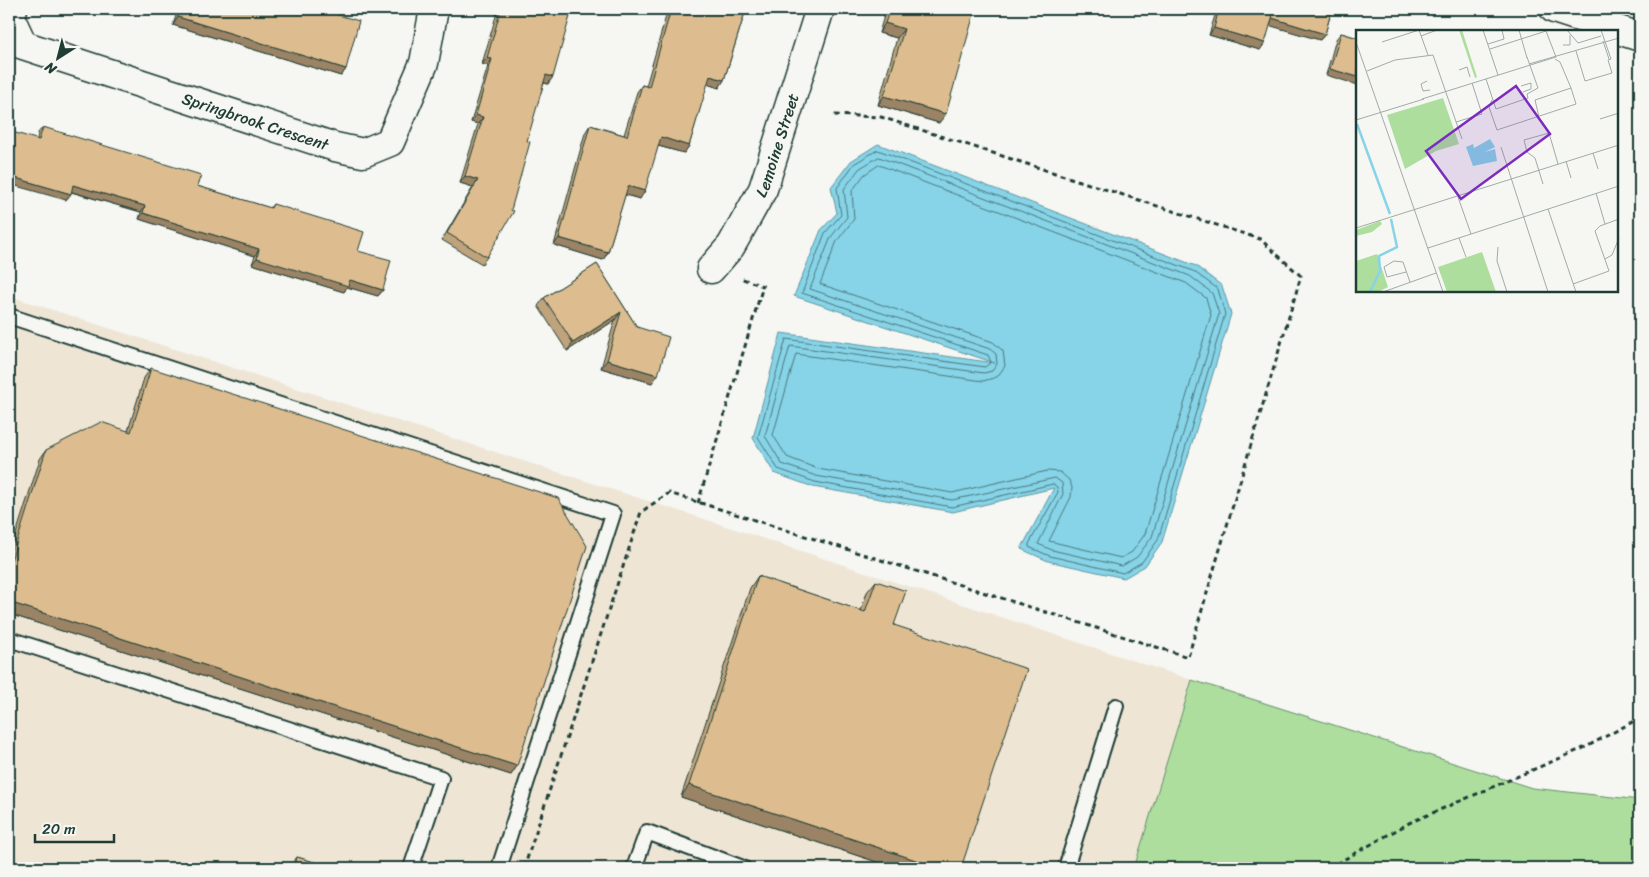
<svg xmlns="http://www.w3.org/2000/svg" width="1649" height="877" font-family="Sriracha,sans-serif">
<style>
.built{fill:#eee5d5}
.green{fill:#adde9e;stroke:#668e69}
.water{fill:#87d3e7;stroke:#5d979f}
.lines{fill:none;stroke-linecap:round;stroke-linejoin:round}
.shore{stroke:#49797c;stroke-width:1}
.lane-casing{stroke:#1f3d34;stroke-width:18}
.street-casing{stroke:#1f3d34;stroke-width:31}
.secondary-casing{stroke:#1f3d34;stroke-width:31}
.path{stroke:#1f3d34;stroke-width:3;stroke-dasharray:5 4;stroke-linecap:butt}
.lane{stroke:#f6f6f2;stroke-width:14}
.street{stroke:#f6f6f2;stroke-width:28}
.secondary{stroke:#f6f6f2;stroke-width:28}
.wall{fill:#bea37c;stroke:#1f3d34}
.shaded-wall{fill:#9b8465;stroke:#1f3d34}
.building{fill:#ddbd90;stroke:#1f3d34}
.labels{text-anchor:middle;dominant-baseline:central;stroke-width:5;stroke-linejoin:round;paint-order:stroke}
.street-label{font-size:16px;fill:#1f3d34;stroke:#f6f6f2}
.inset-river{fill:none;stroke:#87d3e7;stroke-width:2.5}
.inset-road{fill:none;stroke:#a0aca6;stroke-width:1}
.view{fill:#7b2cbf;fill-opacity:0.15;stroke:#7b2cbf;stroke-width:2.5}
.inset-edge{fill:none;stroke:#1f3d34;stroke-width:2.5}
</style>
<rect width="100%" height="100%" fill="#f6f6f2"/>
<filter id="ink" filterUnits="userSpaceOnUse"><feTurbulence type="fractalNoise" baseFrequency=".02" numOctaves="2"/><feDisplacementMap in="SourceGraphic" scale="10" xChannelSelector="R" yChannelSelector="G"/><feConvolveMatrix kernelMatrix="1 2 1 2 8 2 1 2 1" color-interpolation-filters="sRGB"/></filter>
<g filter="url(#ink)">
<polygon class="built" points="9,296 701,518 1192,680 1134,868 9,868"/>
<polygon class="green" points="1192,680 1532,788 1640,800 1640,868 1134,868"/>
<polygon class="water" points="878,144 1196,266 1222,286 1231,314 1162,542 1145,566 1124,578 1048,561 1021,549 1054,488 953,512 813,487 774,473 753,438 781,333 995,363 794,296 821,230 837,213 831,187 851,161"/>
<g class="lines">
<g class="shore">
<polygon points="878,150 1193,271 1218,289 1225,314 1158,540 1142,562 1123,573 1050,556 1029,547 1029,544 1058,492 1057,487 1053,484 952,507 815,482 778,469 758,437 786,339 985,367 991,362 988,355 802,293 825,233 841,215 837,188 854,164"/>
<polygon points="879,157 1190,276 1212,293 1219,314 1152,537 1137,557 1122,566 1052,550 1038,544 1063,494 1062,483 1055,478 952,500 816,476 782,464 765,436 790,346 984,373 992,371 997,364 996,354 990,349 810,289 831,237 847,217 844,189 859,169"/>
<polygon points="879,165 1186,283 1206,298 1211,315 1145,534 1132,552 1121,558 1049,541 1071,497 1072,487 1069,480 1060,472 1047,471 952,493 818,469 787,457 773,435 796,354 983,381 997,377 1005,366 1003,351 993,342 820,284 837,241 854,219 852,191 864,175"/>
</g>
<defs>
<g id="lane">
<polyline points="9,316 613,514 499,868"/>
<polyline points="9,639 441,778 411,868"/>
<polyline points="634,868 647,832 743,868"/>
<polyline points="1066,868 1116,706"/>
</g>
<g id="street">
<path id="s1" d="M 13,9 L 10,17 L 23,45 L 335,147 L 363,153 L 390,142 L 424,63 L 434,9"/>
<path id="s2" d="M 711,269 L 731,246 L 763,189 L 820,9"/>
</g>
<polyline id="secondary" points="1554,9 1640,37"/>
</defs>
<use href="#lane" class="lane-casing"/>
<use href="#street" class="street-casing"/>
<use href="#secondary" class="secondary-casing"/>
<g class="path">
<polyline points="698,503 763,286 740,278"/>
<polyline points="524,868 641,512 669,493 1188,657 1301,276 1260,239 881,117 833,115"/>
<polyline points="1329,868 1409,823 1586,747 1640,718"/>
</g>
<use href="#lane" class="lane"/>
<use href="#street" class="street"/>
<use href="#secondary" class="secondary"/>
</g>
<g class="wall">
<polygon points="178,9 318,9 346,69 341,76 173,25"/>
<polygon points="498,9 572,9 548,84 544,83 487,257 482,264 442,240 473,187 460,183 478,124 471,122 488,66 482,64"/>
<polygon points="668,9 746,9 724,80 719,88 707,84 689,146 684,153 658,146 640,199 625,195 608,252 603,260 554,245 585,133 590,125 624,135 637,92 642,85 646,86"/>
<polygon points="886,9 971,9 939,123 878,105 897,38 879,33"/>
<polygon points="1217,9 1262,9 1271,11 1272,9 1332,9 1325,34 1320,40 1270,25 1260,50 1209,35"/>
<polygon points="1341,33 1358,38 1326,75 1336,39"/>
<polygon points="43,127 197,186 270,208 273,204 358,251 383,290 378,296 347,287 344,292 252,264 255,256 139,219 141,212 71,192 66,200 37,139 38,133"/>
<polygon points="597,264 637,327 652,383 601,368 615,320 567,351 538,306 544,298"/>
<polygon points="151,368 517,766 511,775 9,614 9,556 40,459 46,450 128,431 144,378"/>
<polygon points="758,576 861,611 867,592 876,581 894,625 961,868 895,868 681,797 750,588"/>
<polygon points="297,857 334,868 289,868"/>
</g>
<g class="shaded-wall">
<polygon points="110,9 135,9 131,15"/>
<polygon points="1166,9 1193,9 1188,15"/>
<polygon points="178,17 346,69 341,76 173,25"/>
<polygon points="1272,18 1325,34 1320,40 1268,25"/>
<polygon points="885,23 904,29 897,38 879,33"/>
<polygon points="1214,28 1265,43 1260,50 1209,35"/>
<polygon points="487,58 492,59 488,66 482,64"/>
<polygon points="1330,69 1358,77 1358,85 1326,75"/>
<polygon points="546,75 553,77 548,84 541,82"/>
<polygon points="710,76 724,80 719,88 704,83"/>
<polygon points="884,96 946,114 939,123 878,105"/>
<polygon points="476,115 483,117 478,124 471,122"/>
<polygon points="661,137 689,146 684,153 655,145"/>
<polygon points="9,176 71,194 66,200 9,184"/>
<polygon points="465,176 478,180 473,187 460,183"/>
<polygon points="73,185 145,206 141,212 69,191"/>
<polygon points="628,186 645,191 640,199 623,194"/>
<polygon points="143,213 259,249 255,256 139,219"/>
<polygon points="559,238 608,252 603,260 554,245"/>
<polygon points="257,258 350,280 383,290 378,296 347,287 344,292 252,264"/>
<polygon points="621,312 615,320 567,351 573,343"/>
<polygon points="607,360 658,375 652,383 601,368"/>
<polygon points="9,602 517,766 511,775 9,614"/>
<polygon points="689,785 940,868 895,868 681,797"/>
</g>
<g class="building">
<polygon points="181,9 318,9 359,21 346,69 178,17"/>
<polygon points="501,9 572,9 553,77 546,75 527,141 530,142 511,210 514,211 487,257 447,233 478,180 465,176 483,117 476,115 492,59 487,58"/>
<polygon points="671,9 746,9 724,80 710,76 689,146 661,137 645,191 628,186 608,252 559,238 590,125 627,136 642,85 649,87"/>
<polygon points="890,9 971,9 975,10 946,114 884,96 904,29 885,23"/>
<polygon points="1219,9 1262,9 1274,12 1265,43 1214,28"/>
<polygon points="1275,9 1332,9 1325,34 1272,18"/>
<polygon points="1341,33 1358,38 1358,77 1330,69"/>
<polygon points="43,127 201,175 197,186 271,208 273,204 364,232 358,251 391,260 383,290 350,280 348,286 257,258 259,249 143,213 145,206 73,185 71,194 9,176 9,131 39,140"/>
<polygon points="597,264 637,327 669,337 658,375 607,360 621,312 573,343 544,298"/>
<polygon points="151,368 558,498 587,546 517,766 9,602 9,567 46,450 101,422 131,432"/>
<polygon points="758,576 865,612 876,581 906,591 894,625 1027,669 961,868 940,868 689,785"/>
<polygon points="297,857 334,868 294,868"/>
</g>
</g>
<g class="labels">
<g class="street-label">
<text stroke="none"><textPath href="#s1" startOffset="284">Springbrook Crescent</textPath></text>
<text stroke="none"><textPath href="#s2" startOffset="142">Lemoine Street</textPath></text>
</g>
</g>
<g transform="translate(1356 30)">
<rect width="262" height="262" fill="#f6f6f2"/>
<path d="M 103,0 L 106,0 L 121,47 L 119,48 ZM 87,68 L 103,114 L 80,121 L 49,139 L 31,85 ZM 24,191 L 26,194 L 16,202 L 0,206 L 0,200 ZM 126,222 L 140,262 L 91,262 L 82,237 ZM 21,224 L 32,257 L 22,262 L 0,262 L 0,231 Z" fill="#adde9e"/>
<path d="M 134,109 L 139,117 L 129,122 L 139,119 L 141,131 L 117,136 L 110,117 L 117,114 L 118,118 Z" fill="#87d3e7"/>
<path class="inset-river" d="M 1,94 L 34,184M 14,262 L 24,241 L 23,226 L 41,217 L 35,189"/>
<path class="inset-road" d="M 127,0 L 142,45M 163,0 L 171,28M 211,0 L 222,13 L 245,6M 65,6 L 81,0M 247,11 L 253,29M 0,12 L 87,262M 26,12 L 63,0 L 72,25M 132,14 L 148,9 L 146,0M 207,15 L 214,15 L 214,5M 134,19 L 190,1 L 200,27M 220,21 L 229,51 L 256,43 L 252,30 L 255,29 L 245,0M 173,34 L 263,8M 103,40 L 111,37 L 114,47M 11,41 L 39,30 L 77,25 L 106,109M 130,49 L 140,79 L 172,68 L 171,64 L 182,58 L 171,27M 71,51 L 65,54 L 67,61 L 74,60M 165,56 L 175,53 L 175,59 L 167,62M 66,69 L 200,27M 136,70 L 133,77 L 141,100 L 220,74 L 215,58M 183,87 L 179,70 L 215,58 L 204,32 L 199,29M 244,89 L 263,83M 0,90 L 68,69M 100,92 L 126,84 L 116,53M 145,117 L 192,262M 237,123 L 242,139M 210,131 L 215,148M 187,154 L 179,128 L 171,122 L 168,110 L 193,103 L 202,134M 240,163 L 249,194M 102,167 L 115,204M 192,179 L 220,262M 0,198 L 263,115M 103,208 L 110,227M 142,217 L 141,231 L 151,262M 72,218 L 263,156M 249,229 L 256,225 L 263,208M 50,242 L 31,247 L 28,237 L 38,231 L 47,232 L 54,252M 217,254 L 253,241 L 239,201 L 244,196 L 263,189M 27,262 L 80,243"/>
<path class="view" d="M 160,56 L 194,104 L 105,169 L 70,121 Z"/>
<rect width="262" height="262" class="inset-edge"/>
</g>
<rect width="1649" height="877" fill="none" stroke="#f6f6f2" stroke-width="30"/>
<rect x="15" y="15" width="1619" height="847" fill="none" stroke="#1f3d34" stroke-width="2" filter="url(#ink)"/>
<g transform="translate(58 58) rotate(216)" stroke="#f6f6f2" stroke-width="4" paint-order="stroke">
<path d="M0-4L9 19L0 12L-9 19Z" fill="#1f3d34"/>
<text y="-8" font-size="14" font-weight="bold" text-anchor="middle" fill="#1f3d34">N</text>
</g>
<path d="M35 834v8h79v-8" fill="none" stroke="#1f3d34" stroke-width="2.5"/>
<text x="42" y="834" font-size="15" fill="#1f3d34" stroke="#f6f6f2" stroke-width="4" paint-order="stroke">20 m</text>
</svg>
